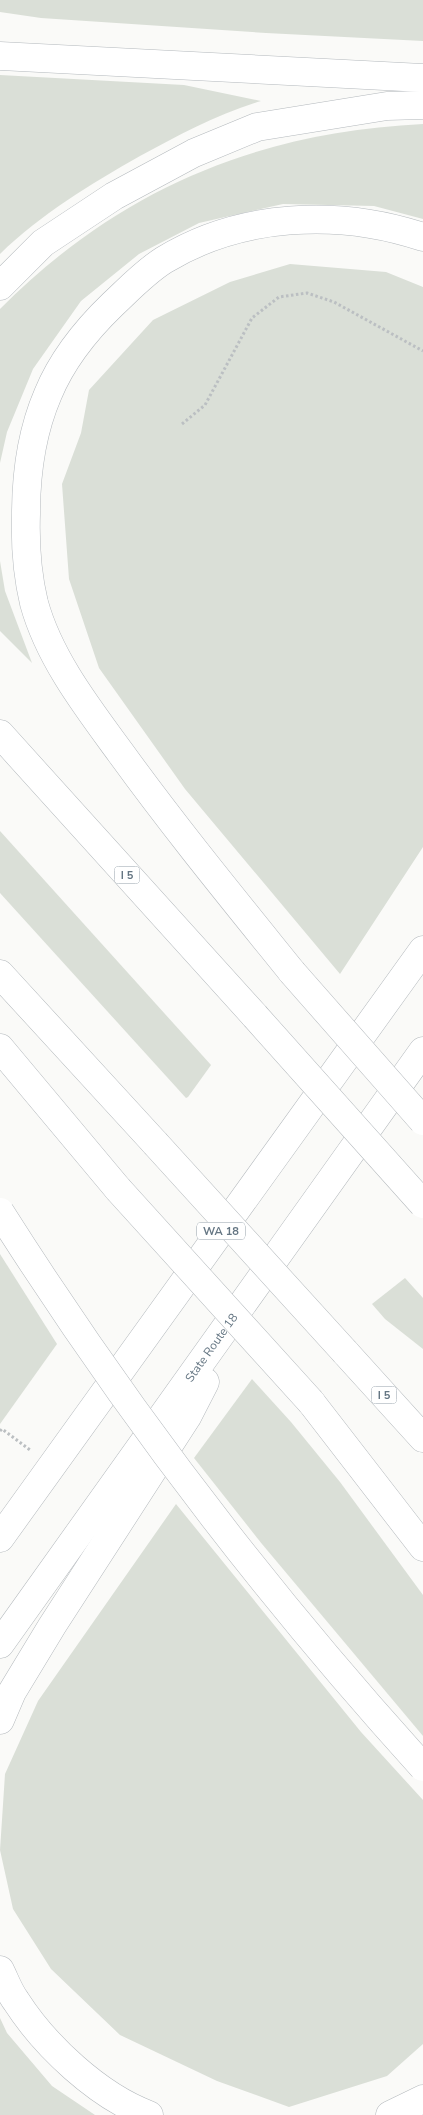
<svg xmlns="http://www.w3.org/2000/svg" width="423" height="2115" font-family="'Nunito Sans',sans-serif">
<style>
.green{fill:#dadfd7}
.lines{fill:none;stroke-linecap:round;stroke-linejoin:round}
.motorway-casing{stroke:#b4b9bd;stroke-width:29}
.path{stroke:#bbbfc2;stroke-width:3;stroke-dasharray:2.5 2.5;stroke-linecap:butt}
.motorway{stroke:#fff;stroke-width:28}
.motorway-bridge-casing{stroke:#b4b9bd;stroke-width:29;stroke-linecap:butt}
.motorway-bridge{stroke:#fff;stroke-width:28}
.labels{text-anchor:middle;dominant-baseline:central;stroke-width:5;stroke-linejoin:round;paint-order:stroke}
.shield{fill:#fff;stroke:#939fa8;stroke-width:1}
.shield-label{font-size:11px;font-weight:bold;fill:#657683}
.street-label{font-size:12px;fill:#657683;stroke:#fff}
</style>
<rect width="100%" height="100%" fill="#fafaf8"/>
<g class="green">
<polygon points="0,0 423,0 423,41 266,33 41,18 0,12"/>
<path d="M 0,75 L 184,85 L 261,101 C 218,114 179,135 140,156 C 91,184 41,214 0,254 Z"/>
<path d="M 423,124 L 423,219 L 374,206 L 283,204 L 199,223 L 139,254 L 81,301 L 33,369 L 7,432 L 0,463 L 0,309 C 118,190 257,132 423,124 Z"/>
<polygon points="290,264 386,272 423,287 423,847 340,974 185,789 99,668 69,579 62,484 81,433 89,390 153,320 230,282"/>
<polygon points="0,561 5,591 32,663 0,631"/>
<polygon points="0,831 211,1065 188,1097 186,1098 0,893"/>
<polygon points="0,1254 57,1344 0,1424"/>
<polygon points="405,1278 423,1298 423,1349 385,1319 372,1304"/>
<polygon points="252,1379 291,1422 340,1482 423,1595 423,1736 262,1544 194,1458"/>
<polygon points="176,1504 361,1732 423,1800 423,2044 387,2076 289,2107 217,2081 120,2035 51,1969 13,1909 0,1850 5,1774 38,1701"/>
<polygon points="0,2018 7,2033 52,2086 95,2115 0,2115"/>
</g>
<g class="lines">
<defs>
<g id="motorway">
<polyline points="0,56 423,78"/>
<polyline points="0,286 43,243 114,196 194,153 257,127 387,106 423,105"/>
<polyline points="0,734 255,1016"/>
<path d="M 292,972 C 234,900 175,828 120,752 C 87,707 49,658 34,603 C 27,574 25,544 26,514 C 26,474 32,431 48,394 C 62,360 87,329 113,304 C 129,289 145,272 164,260 C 241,213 339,209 423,237"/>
<polyline points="0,974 155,1143"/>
<polyline points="0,1048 118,1189"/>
<polyline points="345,1352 423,1438"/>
<polyline points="311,1402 423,1547"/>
<polyline points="0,1538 423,950"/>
<path id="s1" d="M 0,1644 L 423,1051"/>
<polyline points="0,1720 12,1692 52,1626 187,1417 205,1382"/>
<path d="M 0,1970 C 5,1980 9,1992 16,2001 C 45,2046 98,2096 149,2115"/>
<polyline points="390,2115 423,2099"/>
</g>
</defs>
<use href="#motorway" class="motorway-casing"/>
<g class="path">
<polyline points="182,424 205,405 252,318 279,297 307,293 334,302 423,351"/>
<polyline points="0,1431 2,1429 30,1450"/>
</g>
<use href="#motorway" class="motorway"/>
<defs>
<g id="motorway-bridge">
<polyline points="292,972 423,1121"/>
<polyline points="255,1016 423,1204"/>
<polyline points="155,1143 345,1352"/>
<polyline points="118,1189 311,1402"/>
<path d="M 0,1212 C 125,1409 267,1595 423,1767"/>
</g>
</defs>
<use href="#motorway-bridge" class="motorway-bridge-casing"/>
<use href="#motorway-bridge" class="motorway-bridge"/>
</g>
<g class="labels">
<g class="shield">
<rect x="114.5" y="866.5" width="25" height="17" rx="4"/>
<rect x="197" y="1222.5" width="48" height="17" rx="4"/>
<rect x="371.5" y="1386.5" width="25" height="17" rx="4"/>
</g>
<g class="shield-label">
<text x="127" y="875">I 5</text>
<text x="221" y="1231">WA 18</text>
<text x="384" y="1395">I 5</text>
</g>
<g class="street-label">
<text stroke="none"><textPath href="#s1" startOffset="364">State Route 18</textPath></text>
</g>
</g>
</svg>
